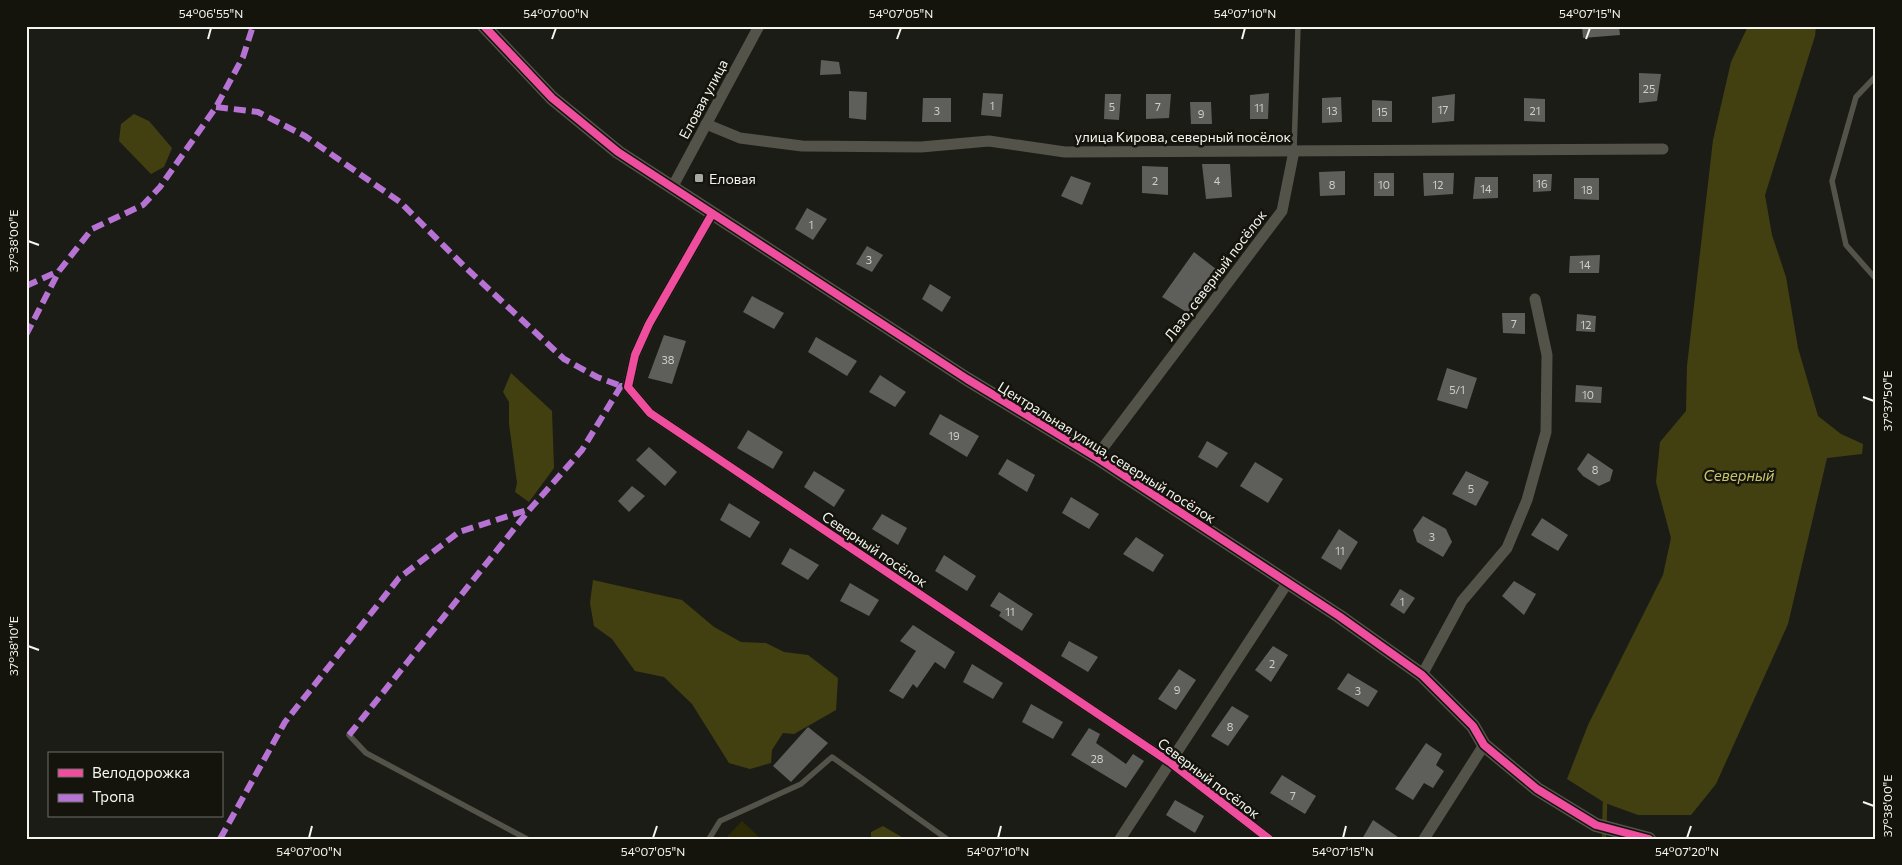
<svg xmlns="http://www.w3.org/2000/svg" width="1902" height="865" font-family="Commissioner,sans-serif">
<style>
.green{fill:#2c2b03}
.water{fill:#424011}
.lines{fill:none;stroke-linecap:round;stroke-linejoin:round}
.stream{stroke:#424011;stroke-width:4.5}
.building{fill:#5e5e5a}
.service{stroke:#53534a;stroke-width:5.5}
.minor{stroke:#53534a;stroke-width:11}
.tertiary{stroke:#53534a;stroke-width:14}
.quiet{stroke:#b673d3;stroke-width:6;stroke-dasharray:12 6;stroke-linecap:butt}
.cycleway-casing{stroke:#14140d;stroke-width:11}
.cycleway{stroke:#ef4d9e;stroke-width:8}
.ticks{fill:none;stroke:#f5f5f0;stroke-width:2}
.poi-dot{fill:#a9a9a4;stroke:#14140d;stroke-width:2}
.labels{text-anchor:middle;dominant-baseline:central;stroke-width:5;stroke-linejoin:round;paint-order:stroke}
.number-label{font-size:11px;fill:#cfcfca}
.street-label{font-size:14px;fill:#f5f5f0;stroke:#14140d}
.poi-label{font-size:14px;fill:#f5f5f0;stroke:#14140d;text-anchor:start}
.water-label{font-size:15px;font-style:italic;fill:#c8c567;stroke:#14140d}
.neatline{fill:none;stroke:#f5f5f0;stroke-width:2}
.ticks-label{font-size:12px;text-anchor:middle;fill:#f5f5f0}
</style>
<rect width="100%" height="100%" fill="#1c1c17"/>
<polygon class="green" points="742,821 761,839 725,839"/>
<g class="water">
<polygon points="1748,26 1816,26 1815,36 1765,195 1772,235 1786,277 1798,348 1818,416 1841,434 1863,444 1862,454 1827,458 1788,624 1716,784 1691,815 1638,815 1605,803 1567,779 1588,725 1663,575 1671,538 1656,482 1660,442 1686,411 1687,366 1713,140 1731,62"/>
<polygon points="134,114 149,121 172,148 164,167 151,174 119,141 121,124"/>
<polygon points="511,373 552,411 554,468 529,502 515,492 517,483 509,424 509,402 503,392"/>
<polygon points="593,580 682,600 714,627 741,642 766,643 784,652 808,655 838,678 836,710 794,734 783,733 772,750 771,763 750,769 729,763 692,704 664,677 635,671 612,639 594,626 590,603"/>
<polygon points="883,826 905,839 871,839 871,832"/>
</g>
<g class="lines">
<polyline class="stream" points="1604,839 1605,803"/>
</g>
<g class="building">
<polygon points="1582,26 1619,26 1620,35 1583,38"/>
<polygon points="821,60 839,62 841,74 820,75"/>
<polygon points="1639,73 1661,74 1657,101 1639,103"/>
<polygon points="849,91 867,92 866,120 849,118"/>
<polygon points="983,93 1003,94 1001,117 981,115"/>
<polygon points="1269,93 1268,119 1250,119 1250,95"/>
<polygon points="1105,94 1121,94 1119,120 1104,119"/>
<polygon points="1146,94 1171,94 1169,118 1146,119"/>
<polygon points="1455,94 1454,121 1432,123 1432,97"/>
<polygon points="1341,97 1342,122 1322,123 1322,98"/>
<polygon points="923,98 951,98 951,122 922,122"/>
<polygon points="1524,98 1545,99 1545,122 1524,121"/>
<polygon points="1372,100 1392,101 1392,122 1372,122"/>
<polygon points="1190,102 1211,102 1212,124 1191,124"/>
<polygon points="1202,164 1230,164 1232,197 1206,199"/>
<polygon points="1142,166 1168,167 1168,195 1142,193"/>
<polygon points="1345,171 1345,195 1320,196 1319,172"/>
<rect x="1374" y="173" width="20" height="23"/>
<polygon points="1423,173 1454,173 1453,194 1424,196"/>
<polygon points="1533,174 1552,174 1551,191 1533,192"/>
<polygon points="1071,176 1091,183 1082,205 1061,196"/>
<polygon points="1475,177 1498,177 1498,198 1473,199"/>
<polygon points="1574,178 1599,178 1599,200 1574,199"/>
<polygon points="807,208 827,219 813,240 795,229"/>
<polygon points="867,246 883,255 872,272 856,264"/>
<polygon points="1194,252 1216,269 1188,313 1162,297"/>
<polygon points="1600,255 1599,273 1569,273 1570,256"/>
<polygon points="930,284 951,297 942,312 922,299"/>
<polygon points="752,296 784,313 774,329 743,312"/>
<polygon points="1502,313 1525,313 1525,334 1503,333"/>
<polygon points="1577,314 1596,316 1595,332 1576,331"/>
<polygon points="664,335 686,341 672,384 648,378"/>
<polygon points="816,337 857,361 847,376 808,352"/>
<polygon points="1447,368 1477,378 1467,409 1437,400"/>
<polygon points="880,375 906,392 895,407 869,392"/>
<polygon points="1576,385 1602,387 1601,403 1575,402"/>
<polygon points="940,414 979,436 967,457 929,434"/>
<polygon points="748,430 783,452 773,469 737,448"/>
<polygon points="1207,441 1228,453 1217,468 1198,457"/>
<polygon points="649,447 677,472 665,486 636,460"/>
<polygon points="1588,453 1613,470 1610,481 1599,486 1583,476 1577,469"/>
<polygon points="1007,459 1035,475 1027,492 998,474"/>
<polygon points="1255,462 1283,479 1268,503 1240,486"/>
<polygon points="814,471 845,490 834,507 804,487"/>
<polygon points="1466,471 1489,482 1476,506 1452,494"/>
<polygon points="632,486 645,496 629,512 618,501"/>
<polygon points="1071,497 1099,514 1089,529 1062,513"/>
<polygon points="729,503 760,522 750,538 720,520"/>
<polygon points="882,514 907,528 898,545 872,529"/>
<polygon points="1423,516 1446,529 1452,542 1443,557 1417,542 1413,530"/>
<polygon points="1542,518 1568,535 1558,551 1531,535"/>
<polygon points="1339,529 1358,542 1341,570 1321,558"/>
<polygon points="1136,537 1164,555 1153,572 1123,554"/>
<polygon points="790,548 819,565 808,580 781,564"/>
<polygon points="944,555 976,576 967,591 935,571"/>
<polygon points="1514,581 1536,594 1524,615 1502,596"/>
<polygon points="850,583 879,600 869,616 840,601"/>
<polygon points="1400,589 1415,598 1404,614 1390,605"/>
<polygon points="999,592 1033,614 1022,631 999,616 1001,612 990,606"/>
<polygon points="913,625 955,652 945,669 935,662 917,688 913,684 903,699 889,691 916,651 900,641"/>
<polygon points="1069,641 1098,657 1088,672 1061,656"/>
<polygon points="1273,646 1288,655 1271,682 1255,670"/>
<polygon points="972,664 1003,683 993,699 963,682"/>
<polygon points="1179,669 1196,680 1176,710 1158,699"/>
<polygon points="1348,673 1378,691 1368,707 1337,689"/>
<polygon points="1031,704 1063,722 1053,739 1022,722"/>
<polygon points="1232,706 1249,716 1228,746 1211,736"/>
<polygon points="808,727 828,743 791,782 773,766"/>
<polygon points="1089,728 1100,734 1096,743 1126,764 1133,754 1144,761 1126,788 1071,755"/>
<polygon points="1426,743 1442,754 1436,765 1444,771 1433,788 1424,783 1413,800 1395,789"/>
<polygon points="1282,775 1316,796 1305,814 1270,793"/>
<polygon points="1175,800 1204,816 1195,833 1166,815"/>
<polygon points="1373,820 1401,839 1362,839"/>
</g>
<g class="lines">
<g class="service">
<polyline points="1876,76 1856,97 1832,181 1846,245 1876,279"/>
<polyline points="1294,151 1298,26"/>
<polyline points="349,735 366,753 527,839"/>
<polyline points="709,839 720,821 801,784 832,757 947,839"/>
</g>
<g class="minor">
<polyline points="706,124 740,138 802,146 921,147 989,141 1065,152 1663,149"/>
<polyline points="673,186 759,26"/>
<polyline points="712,214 649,324 635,355 628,387 650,413 1171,763 1269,839"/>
<polyline points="1096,457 1282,211 1294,151"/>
<polyline points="1422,675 1462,601 1507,548 1527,500 1546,432 1547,355 1535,299"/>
<polyline points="1120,839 1288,582"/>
<polyline points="1424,839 1484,745"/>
</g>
<polyline class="tertiary" points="484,26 552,98 618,152 967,379 1096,457 1339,616 1422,675 1473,726 1484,745 1537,789 1596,825 1649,839"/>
<g class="quiet">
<polyline points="216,107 258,112 305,136 400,202 465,267 564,359 597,377 621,386"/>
<polyline points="26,286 59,271"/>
<polyline points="26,335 59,271 92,229 143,205 160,187 216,107 243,57 253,26"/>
<polyline points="349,735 530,509 582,450 621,386 625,387"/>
<polyline points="220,839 285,722 399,578 459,532 530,509"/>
</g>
<defs>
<g id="cycleway">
<polyline points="484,26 552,98 618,152 967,379 1096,457 1339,616 1422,675 1473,726 1484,745 1537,789 1596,825 1649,839"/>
<polyline points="712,214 649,324 635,355 628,387 650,413 1171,763 1269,839"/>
</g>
</defs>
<use href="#cycleway" class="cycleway-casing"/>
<use href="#cycleway" class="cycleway"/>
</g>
<path class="ticks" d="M 208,39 L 211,28M 552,39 L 556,28M 897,39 L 901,28M 1242,39 L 1245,28M 1586,39 L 1590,28M 28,241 L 39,245M 1863,397 L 1874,401M 28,646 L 39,650M 1863,802 L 1874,806M 309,838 L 312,826M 653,838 L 657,826M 998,838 L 1001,826M 1343,838 L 1346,826M 1687,838 L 1691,826"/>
<rect class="poi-dot" x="694" y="173" width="10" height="10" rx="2.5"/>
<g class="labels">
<g class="number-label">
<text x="1649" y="88">25</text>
<text x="992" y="105">1</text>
<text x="1112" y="106">5</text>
<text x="1158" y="106">7</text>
<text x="1259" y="107">11</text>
<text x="1443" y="109">17</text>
<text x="937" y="110">3</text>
<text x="1332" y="110">13</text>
<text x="1535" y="110">21</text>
<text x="1382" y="111">15</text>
<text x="1201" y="113">9</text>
<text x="1155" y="180">2</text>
<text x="1217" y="180">4</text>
<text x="1542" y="183">16</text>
<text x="1332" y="184">8</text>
<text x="1384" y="184">10</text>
<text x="1438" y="184">12</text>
<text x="1486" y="188">14</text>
<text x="1587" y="189">18</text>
<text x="811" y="224">1</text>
<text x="869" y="259">3</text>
<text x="1585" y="264">14</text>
<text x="1514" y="323">7</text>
<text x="1586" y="324">12</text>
<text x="668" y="359">38</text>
<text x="1457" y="389">5/1</text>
<text x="1588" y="394">10</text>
<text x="954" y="435">19</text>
<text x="1595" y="469">8</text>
<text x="1471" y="488">5</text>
<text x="1432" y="536">3</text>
<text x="1340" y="550">11</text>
<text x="1402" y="601">1</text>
<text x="1010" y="611">11</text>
<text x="1272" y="663">2</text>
<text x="1177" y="689">9</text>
<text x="1358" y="690">3</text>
<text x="1230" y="726">8</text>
<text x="1097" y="758">28</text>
<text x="1293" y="795">7</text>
</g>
<g class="street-label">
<text transform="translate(703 99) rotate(-62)">Еловая улица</text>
<text x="1183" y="136">улица Кирова, северный посёлок</text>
<text transform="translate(1215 275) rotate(-53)">Лазо, северный посёлок</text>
<text transform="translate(1107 452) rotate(32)">Центральная улица, северный посёлок</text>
<text transform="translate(875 549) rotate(34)">Северный посёлок</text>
<text transform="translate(1209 778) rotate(37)">Северный посёлок</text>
</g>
<g class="poi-label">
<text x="709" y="178">Еловая</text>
</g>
<g class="water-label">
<text x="1739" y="475">Северный</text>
</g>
</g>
<rect width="1902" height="865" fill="none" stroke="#14140d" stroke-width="55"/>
<rect x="48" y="752" width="175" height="65" fill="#14140d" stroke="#6e6e68"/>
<rect x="58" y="769" width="25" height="8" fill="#ef4d9e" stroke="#6e6e68"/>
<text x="92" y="778" font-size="15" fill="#f5f5f0">Велодорожка</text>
<rect x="58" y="794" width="25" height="8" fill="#b673d3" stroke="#6e6e68"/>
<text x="92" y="802" font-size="15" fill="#f5f5f0">Тропа</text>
<rect x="28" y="28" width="1846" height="810" class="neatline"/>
<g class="ticks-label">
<text x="211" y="18">54°06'55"N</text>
<text x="556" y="18">54°07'00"N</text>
<text x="901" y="18">54°07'05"N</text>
<text x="1245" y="18">54°07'10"N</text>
<text x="1590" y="18">54°07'15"N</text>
<text transform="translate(14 241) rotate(-90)" y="4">37°38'00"E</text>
<text transform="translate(1888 401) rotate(-90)" y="4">37°37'50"E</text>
<text transform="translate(14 646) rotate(-90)" y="4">37°38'10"E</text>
<text transform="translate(1888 806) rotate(-90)" y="4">37°38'00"E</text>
<text x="309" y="856">54°07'00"N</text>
<text x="653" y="856">54°07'05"N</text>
<text x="998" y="856">54°07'10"N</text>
<text x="1343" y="856">54°07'15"N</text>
<text x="1687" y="856">54°07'20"N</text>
</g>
</svg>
